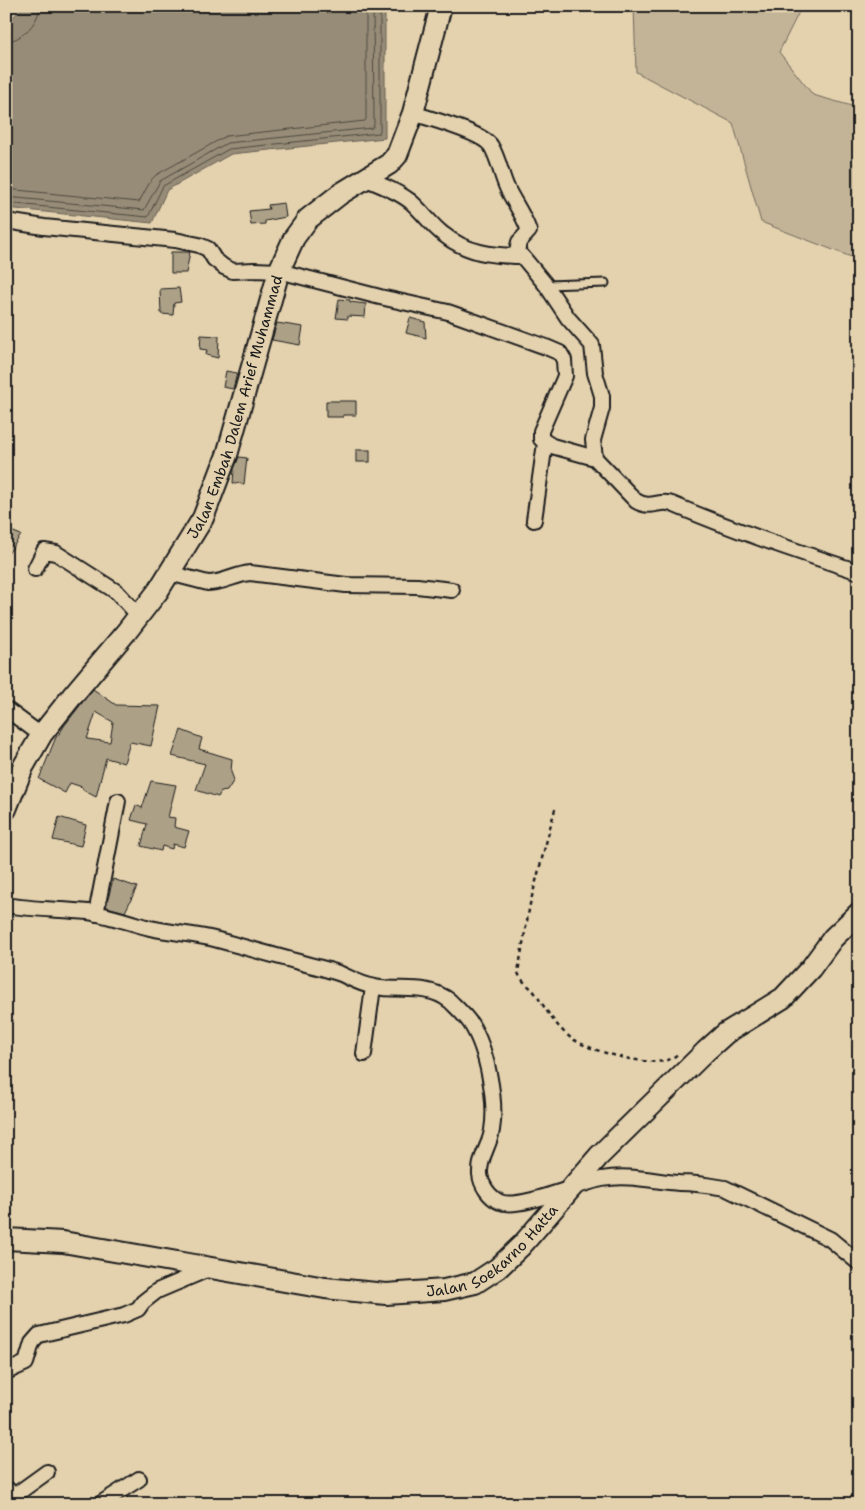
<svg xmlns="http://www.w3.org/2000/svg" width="865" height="1510" font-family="'Shantell Sans',sans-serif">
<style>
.green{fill:#c3b497;stroke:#70685a}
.water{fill:#978c77;stroke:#665f53}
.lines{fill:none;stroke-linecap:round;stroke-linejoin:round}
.shore{stroke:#4d4940;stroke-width:1}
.building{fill:#aca087;stroke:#1c1c1c;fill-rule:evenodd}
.lane-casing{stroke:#1c1c1c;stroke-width:11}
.street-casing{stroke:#1c1c1c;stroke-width:18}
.secondary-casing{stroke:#1c1c1c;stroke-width:24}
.path{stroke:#1c1c1c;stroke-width:2.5;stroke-dasharray:4 4;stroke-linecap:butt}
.lane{stroke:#e4d2af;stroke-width:7}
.street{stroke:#e4d2af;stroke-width:14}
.secondary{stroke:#e4d2af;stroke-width:20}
.labels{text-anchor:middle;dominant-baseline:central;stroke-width:4;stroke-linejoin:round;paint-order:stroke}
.street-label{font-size:15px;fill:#1c1c1c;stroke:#e4d2af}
</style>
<rect width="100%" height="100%" fill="#e4d2af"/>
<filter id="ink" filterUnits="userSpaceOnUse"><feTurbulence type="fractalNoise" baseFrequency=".02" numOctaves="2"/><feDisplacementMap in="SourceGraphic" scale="10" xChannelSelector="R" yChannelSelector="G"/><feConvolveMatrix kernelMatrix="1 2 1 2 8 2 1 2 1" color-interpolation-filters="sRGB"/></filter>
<g filter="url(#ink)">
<polygon class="green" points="634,6 802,6 779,52 813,95 859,108 859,260 761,222 733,123 636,72"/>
<polygon class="water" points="23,6 385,6 385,138 231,154 167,190 152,223 6,208 6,25"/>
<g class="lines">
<g class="shore">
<path d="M 6,41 C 22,41 39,22 40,6"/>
<polyline points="6,189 139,202 151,180 156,175 226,136 365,121 366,119 366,6"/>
<polyline points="6,197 144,210 160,181 227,143 372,128 374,125 373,6"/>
<polyline points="6,203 148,217 163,186 229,149 379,133 380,131 380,6"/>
</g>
</g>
<g class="building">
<polygon points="284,203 286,217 265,221 265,224 251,225 249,211 269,209 268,205"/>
<polygon points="171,252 190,252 186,273 171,273"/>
<polygon points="179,288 181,302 174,303 173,315 161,314 160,289"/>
<polygon points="339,299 350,300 350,302 366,304 365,317 348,316 348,319 336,318"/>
<polygon points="410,318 425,322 426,338 406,333"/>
<polygon points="277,323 303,327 300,345 272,340"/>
<polygon points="201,335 219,336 218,358 206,355 207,350 200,349"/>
<polygon points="226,371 237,373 233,389 223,387"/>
<polygon points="326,401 356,401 356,415 343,415 343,417 326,417"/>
<rect x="356" y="450" width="14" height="12"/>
<polygon points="239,457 247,458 244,484 233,483 234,469"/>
<polygon points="6,529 21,535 6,557"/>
<path d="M 93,689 L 116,705 L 160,706 L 151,746 L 130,742 L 124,763 L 106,758 L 96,797 L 83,790 L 82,787 L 70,783 L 65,793 L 39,779 L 56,737 L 60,733 L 64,726 ZM 96,712 L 113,722 L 110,742 L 87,739 Z"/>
<polygon points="181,730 202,738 199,749 232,759 231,772 234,780 227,791 221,792 218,797 196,790 205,764 172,756"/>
<polygon points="151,781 176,785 168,817 175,818 174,827 189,831 184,847 173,844 172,849 162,846 161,851 141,846 147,824 131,820 136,805 142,808"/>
<polygon points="59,817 86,825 81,846 53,840"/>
<polygon points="113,879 137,887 125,912 106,907"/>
</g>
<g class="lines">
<defs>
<polyline id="lane" points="547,285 605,283"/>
<g id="street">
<path d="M 413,113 C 430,119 482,132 491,146 C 499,159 501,176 508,190 C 515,204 524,216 529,231 L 519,242 L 516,256"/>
<path d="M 366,179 C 381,185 397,191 410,201 C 422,211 431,225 443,234 C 466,253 493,256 522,256 L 546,285 L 568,318 L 592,345 L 595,373 L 602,396 L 602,408 L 593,440 L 595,458 L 636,501 C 651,510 660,499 672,504 C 733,530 796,551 859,572"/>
<polyline points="6,221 44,227 175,240 199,245 208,249 214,259 224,267 233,271 254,270 279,271 380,297 448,312 546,347 560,353 564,360 565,376 541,431 541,439 552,446 595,458"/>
<polyline points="534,520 545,443"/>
<polyline points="35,569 44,551 56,553 117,592 139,616"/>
<path d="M 169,573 L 208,583 C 223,583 234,575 250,573 L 346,585 L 417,586 L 452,590"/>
<polyline points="6,709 41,735"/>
<path d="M 6,905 C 34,910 61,909 88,912 C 109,915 130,923 150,928 C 172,933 196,934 218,940 C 247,948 276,956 306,964 C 317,967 330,970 341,974 C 352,979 362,985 375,987 C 400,992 428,983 450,1001 C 457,1008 466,1016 471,1024 C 487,1049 497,1101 492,1130 C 490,1146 479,1157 480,1174 C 481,1185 489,1197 500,1202 C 520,1210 579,1183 602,1179 C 628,1174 653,1181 679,1183 C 696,1183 708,1185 725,1188 L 830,1239 L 859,1263"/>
<polyline points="96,914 118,801"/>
<polyline points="364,1054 373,987"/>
<polyline points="6,1372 26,1363 32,1343 39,1335 124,1315 138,1309 143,1302 157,1291 211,1268"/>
<polyline points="11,1498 47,1472"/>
<polyline points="100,1504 139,1479"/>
</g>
<g id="secondary">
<path id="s1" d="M 6,809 L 23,767 L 42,734 L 73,695 L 127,631 L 158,591 L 203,518 L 227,455 L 279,271 L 294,238 L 308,219 L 340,194 L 389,164 L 397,155 L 413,113 L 441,6"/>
<path id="s2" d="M 6,1239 L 63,1242 L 325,1288 L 386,1294 L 444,1290 L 475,1283 L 498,1268 L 522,1245 L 599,1156 L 706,1051 L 726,1033 L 783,998 L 811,968 L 833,938 L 859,913"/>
<polyline points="6,1492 16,1504"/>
</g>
</defs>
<use href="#lane" class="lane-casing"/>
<use href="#street" class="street-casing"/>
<use href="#secondary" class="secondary-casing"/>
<path class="path" d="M 555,809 L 530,904 L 518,972 C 520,981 529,985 535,993 C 545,1008 556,1027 571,1038 C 590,1051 642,1065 664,1061 C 669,1060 674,1057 678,1054"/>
<use href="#lane" class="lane"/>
<use href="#street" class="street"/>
<use href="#secondary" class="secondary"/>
</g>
</g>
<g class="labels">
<g class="street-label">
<text stroke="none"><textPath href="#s1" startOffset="469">Jalan Embah Dalem Arief Muhammad</textPath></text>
<text stroke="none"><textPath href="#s2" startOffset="505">Jalan Soekarno Hatta</textPath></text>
</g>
</g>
<rect width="865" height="1510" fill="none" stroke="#e4d2af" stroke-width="25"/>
<rect x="12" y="12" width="840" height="1485" fill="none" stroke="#1c1c1c" stroke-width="2" filter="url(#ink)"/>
</svg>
